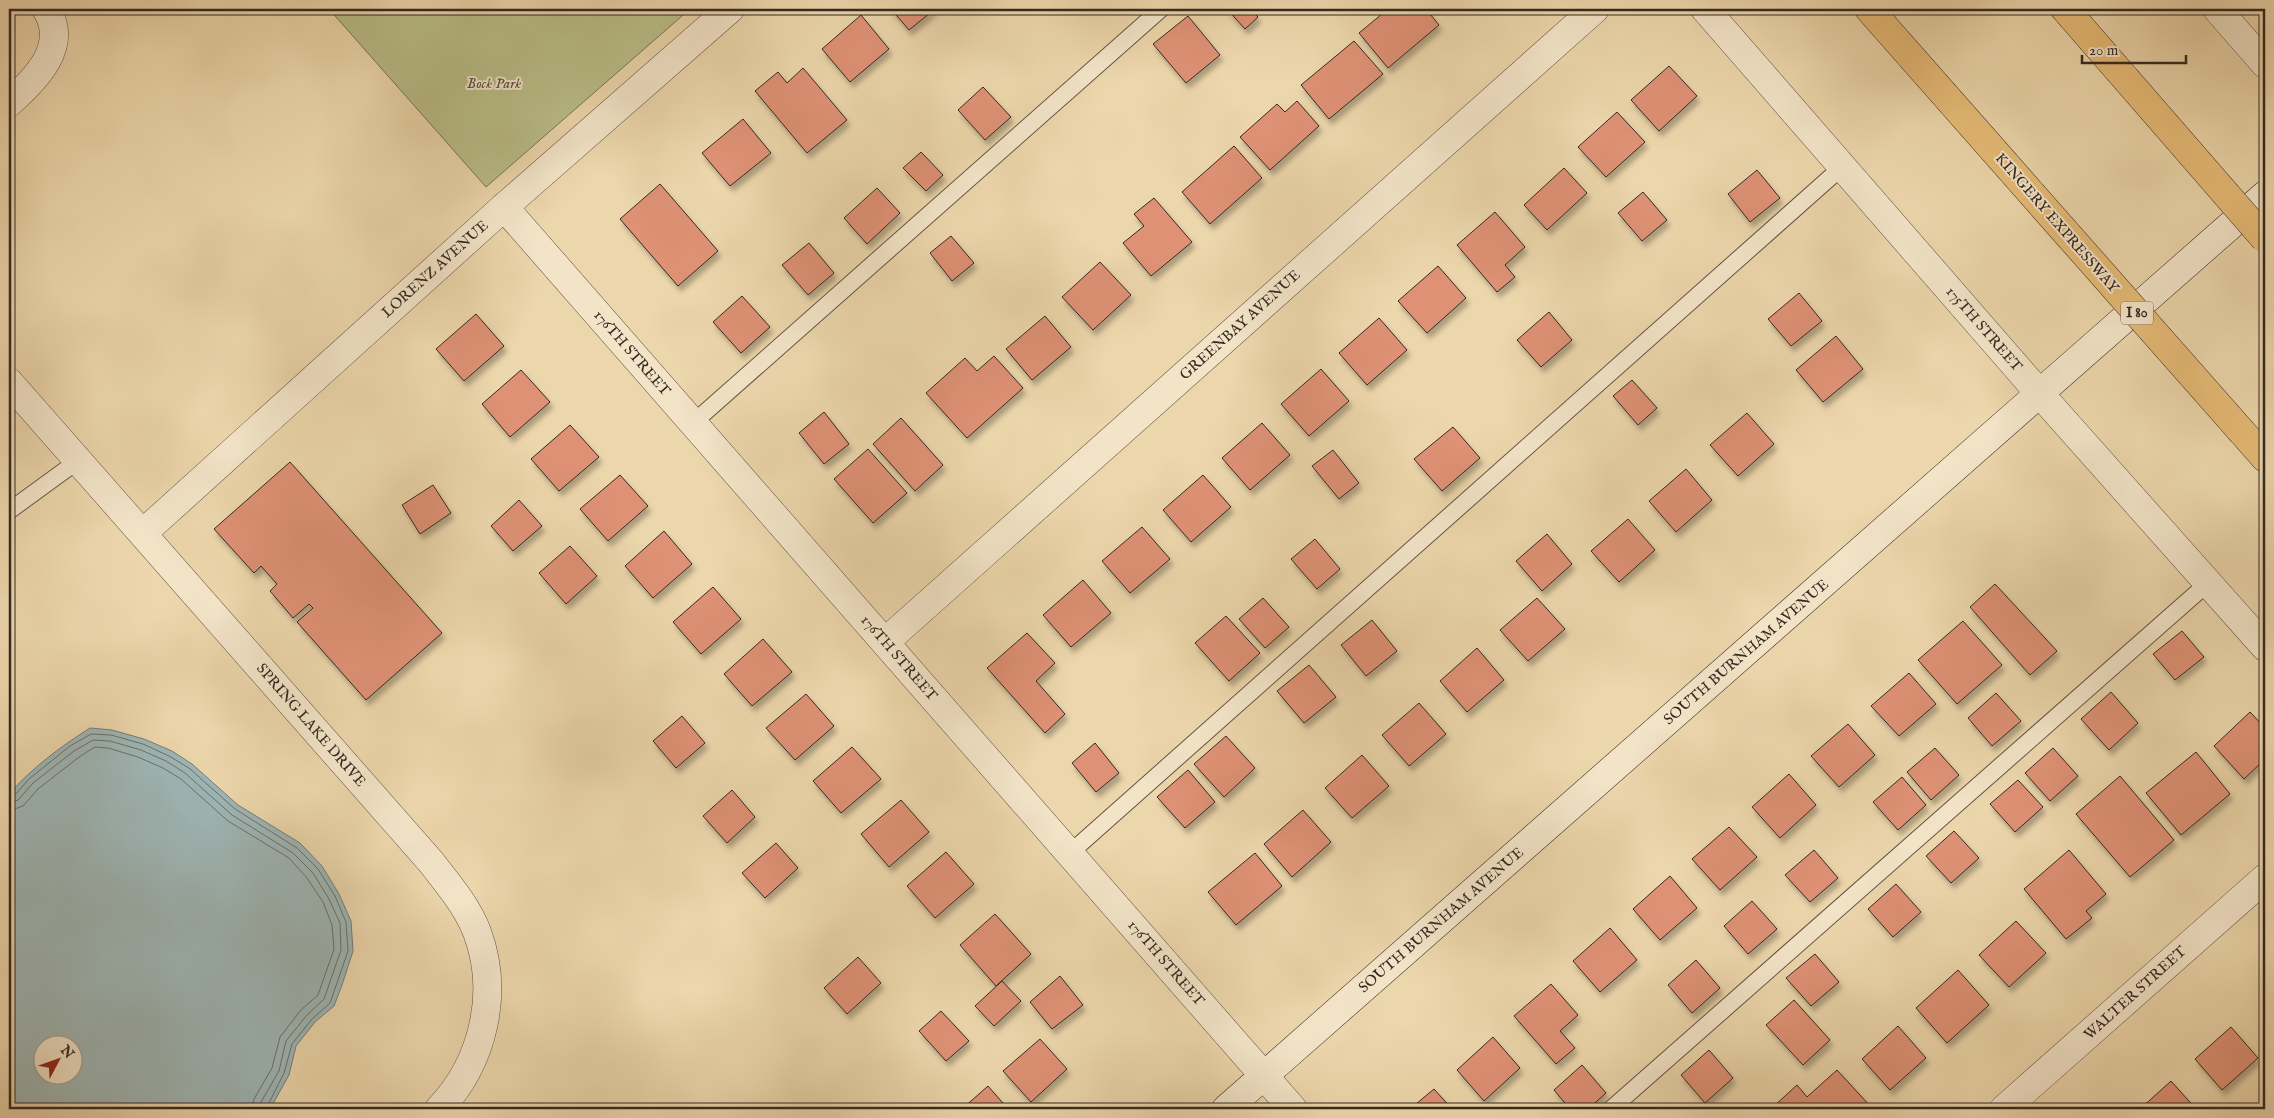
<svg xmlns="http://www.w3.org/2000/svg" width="2274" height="1118" font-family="'IM FELL English',serif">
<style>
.green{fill:#b9bd88;stroke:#777356}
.water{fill:#9eb6b5;stroke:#747e7b;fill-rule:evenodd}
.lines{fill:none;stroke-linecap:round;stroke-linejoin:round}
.shore{stroke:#6a706c;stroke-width:1}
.building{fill:#de9175;stroke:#352923;filter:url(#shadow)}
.service-casing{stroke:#635445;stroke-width:18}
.minor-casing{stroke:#635445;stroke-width:29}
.secondary-casing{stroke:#352923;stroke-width:29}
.motorway-casing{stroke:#352923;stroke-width:29}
.service{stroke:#f3e4c8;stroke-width:16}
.minor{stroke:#f3e4c8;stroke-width:28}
.secondary{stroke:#f3e4c8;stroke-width:28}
.motorway{stroke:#e6bb76;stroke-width:28}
.motorway-bridge-casing{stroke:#352923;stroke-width:29;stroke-linecap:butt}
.motorway-bridge{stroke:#e6bb76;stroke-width:28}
.labels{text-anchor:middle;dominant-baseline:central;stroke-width:4;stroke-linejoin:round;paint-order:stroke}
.shield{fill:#f3e4c8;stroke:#6e6154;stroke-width:1}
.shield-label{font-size:14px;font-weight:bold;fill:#352923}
.park-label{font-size:15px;font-style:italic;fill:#564e3c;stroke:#f3e4c8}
.street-label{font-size:15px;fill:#352923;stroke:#f3e4c8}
</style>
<defs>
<filter id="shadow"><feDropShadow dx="3" dy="5.5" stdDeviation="2.5" flood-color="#0004"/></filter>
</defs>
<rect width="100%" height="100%" fill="#ecd6ab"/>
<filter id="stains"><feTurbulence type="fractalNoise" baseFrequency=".004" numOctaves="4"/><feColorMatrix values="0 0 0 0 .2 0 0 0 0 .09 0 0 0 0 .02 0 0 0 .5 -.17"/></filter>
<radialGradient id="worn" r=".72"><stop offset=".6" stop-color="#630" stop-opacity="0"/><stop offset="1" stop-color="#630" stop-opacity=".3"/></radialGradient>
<polygon class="green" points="329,9 690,9 486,187"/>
<path class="water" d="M 90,728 L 112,730 L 144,739 L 172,751 L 192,764 L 238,805 L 300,843 L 322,866 L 339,894 L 351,921 L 353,951 L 342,985 L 334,1006 L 315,1022 L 296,1046 L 289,1075 L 270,1109 L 9,1109 L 9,794 C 32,768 60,747 90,728 ZM 42,1046 L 72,1046 L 72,1076 L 42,1076 Z"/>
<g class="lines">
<g class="shore">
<polyline points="9,797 14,796 29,779 70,746 91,734 111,735 143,744 169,756 189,768 235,809 297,848 318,869 335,896 346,922 348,951 330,1003 312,1019 292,1044 284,1073 266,1109"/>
<polyline points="9,803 18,800 33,783 74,751 93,740 110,741 141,750 166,761 185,773 232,815 293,853 313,873 329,899 340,923 341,950 324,999 307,1015 286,1041 279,1071 261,1102 260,1109"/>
<polyline points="9,811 23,806 38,789 79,757 95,747 108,748 138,757 163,768 181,779 228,821 289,858 307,878 323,902 332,925 334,949 318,995 301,1010 280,1037 272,1068 254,1099 252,1109"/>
</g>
</g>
<g class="building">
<polygon points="891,9 935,9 909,30"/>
<polygon points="1227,9 1250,9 1258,17 1245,29"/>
<polygon points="1388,9 1426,9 1439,25 1388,68 1359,33"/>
<polygon points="861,15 889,49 850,82 822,49"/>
<polygon points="1188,16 1220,55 1186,83 1153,44"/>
<polygon points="1354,41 1383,74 1329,119 1301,85"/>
<polygon points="1669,66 1697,96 1659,131 1631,100"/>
<polygon points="803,68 847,120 807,153 755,91 778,72 787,83"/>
<polygon points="983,87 1011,117 985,140 958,110"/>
<polygon points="1297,101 1319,126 1270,170 1240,137 1277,104 1285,112"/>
<polygon points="1617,112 1645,142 1606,177 1578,147"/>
<polygon points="743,119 771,153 730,186 702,153"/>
<polygon points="1234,146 1262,178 1210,224 1182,192"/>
<polygon points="921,152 943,175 926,191 903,168"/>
<polygon points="1564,168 1587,193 1547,230 1524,205"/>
<polygon points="1757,170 1780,198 1750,222 1728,194"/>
<polygon points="660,184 718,251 678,286 620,219"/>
<polygon points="877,188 900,213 867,244 844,218"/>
<polygon points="1643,192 1667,220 1642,241 1618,213"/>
<polygon points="1154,198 1192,242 1151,276 1123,243 1144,226 1134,214"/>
<polygon points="1495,212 1525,247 1505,265 1515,277 1497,292 1457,245"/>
<polygon points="951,236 974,263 952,281 930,253"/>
<polygon points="809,243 834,273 808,295 782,265"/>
<polygon points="1100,262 1131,295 1093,330 1062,297"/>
<polygon points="1438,266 1466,298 1427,333 1398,301"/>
<polygon points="1799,293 1822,321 1791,346 1768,319"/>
<polygon points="742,296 770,327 741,353 713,322"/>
<polygon points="1549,312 1572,340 1541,367 1517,340"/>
<polygon points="476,314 504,346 464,381 436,349"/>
<polygon points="1045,316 1071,347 1032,380 1006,349"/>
<polygon points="1379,318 1407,350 1367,385 1339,353"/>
<polygon points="1836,336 1863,369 1823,402 1796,370"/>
<polygon points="994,356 1023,388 967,438 926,393 965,358 977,371"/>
<polygon points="1321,369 1349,401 1309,436 1281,404"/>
<polygon points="521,370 550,402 510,437 482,404"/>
<polygon points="1632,380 1657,408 1638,425 1613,396"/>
<polygon points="824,412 849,444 824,464 799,433"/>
<polygon points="1747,413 1774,444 1738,476 1710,445"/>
<polygon points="901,418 943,465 915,491 873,444"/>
<polygon points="1262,423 1290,455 1250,490 1222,458"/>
<polygon points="570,425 599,457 559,491 531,459"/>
<polygon points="1453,427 1480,458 1442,491 1414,459"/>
<polygon points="868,449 907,493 873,523 834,479"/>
<polygon points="1333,450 1359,483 1339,499 1312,466"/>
<polygon points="290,462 442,633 366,700 297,622 313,608 309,604 293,618 270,591 277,584 261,566 254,573 214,529"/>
<polygon points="1686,469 1712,500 1676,532 1649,501"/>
<polygon points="620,475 648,506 608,541 580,509"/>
<polygon points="1203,475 1231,507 1191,542 1163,510"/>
<polygon points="433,485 451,513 420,534 402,505"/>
<polygon points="519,500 542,526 513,551 491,526"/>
<polygon points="1628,519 1655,550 1619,582 1591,551"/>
<polygon points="1142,527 1170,559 1130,593 1102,561"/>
<polygon points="664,531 692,564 653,598 625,566"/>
<polygon points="1547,534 1572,564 1542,591 1516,561"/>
<polygon points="1315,539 1340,569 1317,589 1291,559"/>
<polygon points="570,546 597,576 566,604 539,573"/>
<polygon points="1083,580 1111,613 1071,647 1043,615"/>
<polygon points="1995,584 2057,651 2030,675 1970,607"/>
<polygon points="713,587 741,619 701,654 673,622"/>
<polygon points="1263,598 1289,627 1265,648 1239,619"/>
<polygon points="1537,598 1565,629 1528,661 1500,630"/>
<polygon points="1226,616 1260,653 1229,681 1195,643"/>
<polygon points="1372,620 1397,651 1366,676 1341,645"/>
<polygon points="1963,621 2002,665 1957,704 1918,660"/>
<polygon points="2182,631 2204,657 2175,680 2153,654"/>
<polygon points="1027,633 1055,663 1036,681 1065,714 1045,733 987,668"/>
<polygon points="763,639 792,672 752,706 724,674"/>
<polygon points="1477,648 1504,680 1467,712 1440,681"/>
<polygon points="1309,665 1336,697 1304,723 1277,691"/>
<polygon points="1909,673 1936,704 1899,736 1871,706"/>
<polygon points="2111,692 2138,723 2109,750 2081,719"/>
<polygon points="1996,693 2021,721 1992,746 1968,718"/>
<polygon points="806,694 834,726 795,760 766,728"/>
<polygon points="1419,703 1446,734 1409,766 1382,735"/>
<polygon points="2250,712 2265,728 2265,759 2244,779 2214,746"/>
<polygon points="682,716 705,743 676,768 653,741"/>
<polygon points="1848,724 1875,755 1839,787 1811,756"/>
<polygon points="1226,736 1255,768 1224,797 1194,764"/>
<polygon points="1095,743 1119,773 1096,792 1072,763"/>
<polygon points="852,747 881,779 841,813 813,781"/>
<polygon points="1935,748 1959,775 1931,800 1907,772"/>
<polygon points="2053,748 2078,776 2050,801 2025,773"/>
<polygon points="2196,752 2230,794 2181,835 2146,793"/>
<polygon points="1362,755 1389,786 1352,818 1325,788"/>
<polygon points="1188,770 1215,802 1185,828 1157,797"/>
<polygon points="1789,774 1816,805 1780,838 1752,807"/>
<polygon points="2120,776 2174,840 2130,877 2076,814"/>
<polygon points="1902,777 1926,805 1898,830 1873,802"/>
<polygon points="2018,780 2043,807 2015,832 1990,804"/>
<polygon points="732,790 755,817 727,843 703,816"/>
<polygon points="901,800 929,832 889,867 861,834"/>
<polygon points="1303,810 1331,842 1292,877 1264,844"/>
<polygon points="1729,827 1757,857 1720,890 1692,859"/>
<polygon points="1954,831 1979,858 1951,883 1926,856"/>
<polygon points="776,843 798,868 765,898 742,873"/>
<polygon points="1814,850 1838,878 1810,902 1785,875"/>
<polygon points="2069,850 2106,894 2086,911 2092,918 2066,939 2024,889"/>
<polygon points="946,852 974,884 935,918 907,886"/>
<polygon points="1255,853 1282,886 1236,925 1208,892"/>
<polygon points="1670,876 1697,908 1660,940 1633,909"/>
<polygon points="1896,884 1921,912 1893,937 1868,909"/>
<polygon points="1752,901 1777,929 1748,954 1724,926"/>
<polygon points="995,914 1031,954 996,986 960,945"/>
<polygon points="2016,921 2046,953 2009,987 1979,955"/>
<polygon points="1610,928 1637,960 1600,992 1573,961"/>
<polygon points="1815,954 1839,982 1811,1006 1786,978"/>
<polygon points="858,957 881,983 847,1014 824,988"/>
<polygon points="1696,960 1720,988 1692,1013 1668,985"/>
<polygon points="1958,970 1989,1005 1947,1043 1916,1008"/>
<polygon points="1060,976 1083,1005 1052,1029 1030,1002"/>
<polygon points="1002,981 1021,1001 994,1026 975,1006"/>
<polygon points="1551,984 1578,1015 1560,1031 1575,1048 1556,1064 1514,1016"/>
<polygon points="1794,1000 1830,1040 1803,1065 1766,1025"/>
<polygon points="941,1011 969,1041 946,1061 919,1031"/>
<polygon points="1898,1026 1926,1058 1890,1090 1862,1059"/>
<polygon points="2231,1027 2258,1058 2222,1090 2195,1059"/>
<polygon points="1493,1037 1520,1068 1484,1101 1457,1070"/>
<polygon points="1040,1039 1067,1069 1031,1102 1003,1071"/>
<polygon points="1709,1050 1733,1078 1705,1103 1681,1075"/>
<polygon points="1582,1065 1606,1093 1588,1109 1570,1109 1554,1090"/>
<polygon points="1837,1070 1871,1107 1869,1109 1775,1109 1773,1107 1797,1085 1807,1097"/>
<polygon points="2171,1081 2196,1109 2140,1109"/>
<polygon points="988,1086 1008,1109 962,1109"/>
<polygon points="1434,1089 1452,1109 1410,1109"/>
</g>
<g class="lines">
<defs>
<g id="service">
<polyline points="693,423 1161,9"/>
<polyline points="9,511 79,460"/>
<polyline points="1070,853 1842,167"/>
<polyline points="1611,1109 2208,583"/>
</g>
<g id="minor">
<polyline points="1705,9 2040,394 2265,647"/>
<polyline points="2217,9 2265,64"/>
<path d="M 9,103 C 35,80 70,46 46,9"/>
<polyline points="504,207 1293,1109"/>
<path d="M 9,382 L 431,862 C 448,884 467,906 477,932 C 500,993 483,1063 439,1109"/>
<polyline points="143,533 504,207 730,9"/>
<polyline points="885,642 1595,9"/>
<polyline points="2004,1109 2265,878"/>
</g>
<polyline id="secondary" points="1226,1109 2265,195"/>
<g id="motorway">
<polyline points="1869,9 2032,194"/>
<polyline points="2065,9 2126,79"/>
<polyline points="2242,432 2265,458"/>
</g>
</defs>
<use href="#service" class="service-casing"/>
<use href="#minor" class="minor-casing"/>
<use href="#secondary" class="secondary-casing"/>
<use href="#motorway" class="motorway-casing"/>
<use href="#service" class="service"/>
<use href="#minor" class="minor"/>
<use href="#secondary" class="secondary"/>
<use href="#motorway" class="motorway"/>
<defs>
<g id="motorway-bridge">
<polyline points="2126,79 2265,239"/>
<polyline points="2032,194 2242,432"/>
</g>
</defs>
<use href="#motorway-bridge" class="motorway-bridge-casing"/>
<use href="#motorway-bridge" class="motorway-bridge"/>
</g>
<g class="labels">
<rect class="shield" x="2121" y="301.5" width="32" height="23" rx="4"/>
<g class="shield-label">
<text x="2137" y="313">I 80</text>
</g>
<g class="park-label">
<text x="494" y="83">Bock Park</text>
</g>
<g class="street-label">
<text transform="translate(2057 223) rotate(49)">KINGERY EXPRESSWAY</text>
<text transform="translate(435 269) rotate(-42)">LORENZ AVENUE</text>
<text transform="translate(1240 325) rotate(-42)">GREENBAY AVENUE</text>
<text transform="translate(1984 329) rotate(49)">175TH STREET</text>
<text transform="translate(632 353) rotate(49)">176TH STREET</text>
<text transform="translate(1746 652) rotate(-41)">SOUTH BURNHAM AVENUE</text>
<text transform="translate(899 658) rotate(49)">176TH STREET</text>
<text transform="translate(311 725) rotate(49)">SPRING LAKE DRIVE</text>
<text transform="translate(1441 920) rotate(-41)">SOUTH BURNHAM AVENUE</text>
<text transform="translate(1166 963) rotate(49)">176TH STREET</text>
<text transform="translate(2135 993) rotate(-42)">WALTER STREET</text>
</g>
</g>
<rect width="2274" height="1118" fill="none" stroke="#ecd6ab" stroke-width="30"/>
<rect x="10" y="10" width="2254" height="1098" fill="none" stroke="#352923" stroke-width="2.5"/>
<rect x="15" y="15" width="2244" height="1088" fill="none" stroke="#352923"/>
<g transform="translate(58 1060) rotate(49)"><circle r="24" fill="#f3e4c8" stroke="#a79986"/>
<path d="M0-4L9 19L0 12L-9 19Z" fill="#8f2418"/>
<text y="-8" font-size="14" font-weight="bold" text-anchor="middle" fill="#352923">N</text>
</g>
<path d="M2082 55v8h104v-8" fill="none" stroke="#352923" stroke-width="2.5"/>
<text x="2089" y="55" font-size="15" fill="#352923" stroke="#f3e4c8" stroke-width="4" paint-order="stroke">20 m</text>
<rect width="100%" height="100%" filter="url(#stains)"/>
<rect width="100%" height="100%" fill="url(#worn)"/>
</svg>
